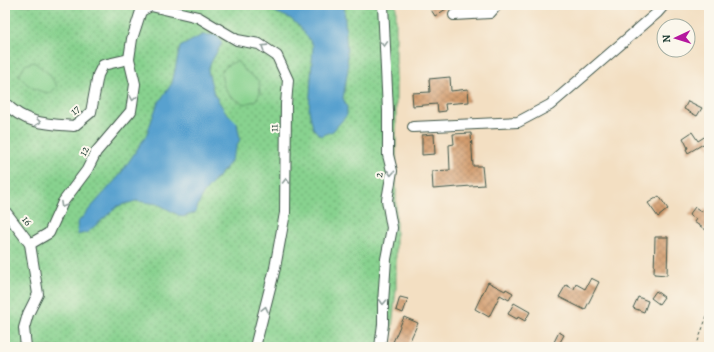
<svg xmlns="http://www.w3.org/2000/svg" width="714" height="352" font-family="Alegreya,serif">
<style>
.grass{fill:url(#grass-dots);stroke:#548862}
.garden{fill:#88d28f;stroke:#548862}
.water{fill:#58a1cf;stroke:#3c6f82}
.building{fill:url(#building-cross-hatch)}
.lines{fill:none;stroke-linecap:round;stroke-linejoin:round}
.minor-casing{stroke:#3f5549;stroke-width:12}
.path{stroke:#3f5549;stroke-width:1;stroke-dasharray:3 3;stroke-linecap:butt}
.minor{stroke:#fff;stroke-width:10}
.oneway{stroke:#8f9e9a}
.labels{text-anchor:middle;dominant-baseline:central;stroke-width:4;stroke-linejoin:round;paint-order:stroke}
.street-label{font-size:11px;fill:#1f3d34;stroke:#fbf7ec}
</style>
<defs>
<pattern id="grass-dots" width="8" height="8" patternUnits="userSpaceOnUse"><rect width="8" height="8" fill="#88d28f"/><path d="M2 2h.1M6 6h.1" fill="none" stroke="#6fac76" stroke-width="1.8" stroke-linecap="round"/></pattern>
<pattern id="building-cross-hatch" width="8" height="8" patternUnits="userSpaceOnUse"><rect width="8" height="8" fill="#d39d6e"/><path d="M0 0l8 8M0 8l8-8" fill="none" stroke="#ab815b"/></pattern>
</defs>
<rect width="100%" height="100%" fill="#fbf7ec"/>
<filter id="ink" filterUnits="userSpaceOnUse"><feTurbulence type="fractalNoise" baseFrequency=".025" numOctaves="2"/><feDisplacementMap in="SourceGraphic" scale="8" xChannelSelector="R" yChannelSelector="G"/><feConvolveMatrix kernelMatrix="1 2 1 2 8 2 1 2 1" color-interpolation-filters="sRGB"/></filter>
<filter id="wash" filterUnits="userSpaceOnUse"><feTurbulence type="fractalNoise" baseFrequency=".012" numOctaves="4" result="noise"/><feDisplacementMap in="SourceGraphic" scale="16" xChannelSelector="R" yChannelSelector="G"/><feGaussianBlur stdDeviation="0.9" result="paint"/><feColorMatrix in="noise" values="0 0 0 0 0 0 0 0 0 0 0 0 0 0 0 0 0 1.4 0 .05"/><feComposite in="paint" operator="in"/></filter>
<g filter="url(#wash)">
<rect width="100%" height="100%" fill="#f3dfc2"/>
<polygon class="grass" points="5,5 396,5 396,290 390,347 5,347"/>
<g class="garden">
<polygon points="237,61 244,70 259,81 260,93 255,101 244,104 230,96 223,84 221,72 228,65"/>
<path d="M 34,62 L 49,74 L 57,86 L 51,93 C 38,92 26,86 19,75 L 25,65 Z"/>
</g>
<g class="water">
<polygon points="263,5 344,5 348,69 343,98 347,107 347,115 333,131 320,136 313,128 309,110 313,45 300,27 291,19 271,10"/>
<polygon points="202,35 217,35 222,43 210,64 208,71 214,94 225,111 237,123 240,139 230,163 203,194 195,213 182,217 158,204 136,201 118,206 88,232 78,235 77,223 119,176 146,136 157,105 172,83 180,47"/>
</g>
<g id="blocks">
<g class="building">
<polygon points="428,5 443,5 446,9 435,16"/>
<polygon points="450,77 451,91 468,89 469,102 445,104 446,111 438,112 437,104 413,106 412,93 430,92 429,79"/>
<polygon points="688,101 702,108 697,116 684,109"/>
<polygon points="692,132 698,141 709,134 709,148 705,143 688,153 686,149 688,148 683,138"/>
<polygon points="471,133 473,166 482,166 484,185 433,189 432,171 450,170 449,145 454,144 453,134"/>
<polygon points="434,134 435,154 422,155 422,135"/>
<polygon points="659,196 668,209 658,217 648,203"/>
<polygon points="695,207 702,212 705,209 709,212 706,218 709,220 709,232 694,222 696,219 689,215"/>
<polygon points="655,237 668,237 667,275 654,274"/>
<polygon points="591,278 599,282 585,310 559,297 566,285 574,289 576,284 585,289"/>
<polygon points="488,282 505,291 506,289 513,293 509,300 500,295 489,317 475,309"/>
<polygon points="656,291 664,297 659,304 651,298"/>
<polygon points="400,297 408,299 403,313 396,310"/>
<polygon points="638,297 648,301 644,312 633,308"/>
<polygon points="514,303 530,312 525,321 518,317 517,319 508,314"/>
<polygon points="404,317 418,323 407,347 393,342"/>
<polygon points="559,332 564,335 558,346 553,344"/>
</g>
</g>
</g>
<g filter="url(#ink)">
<use href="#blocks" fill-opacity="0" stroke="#3f5549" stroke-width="1"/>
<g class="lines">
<defs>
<g id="minor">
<polyline points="141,11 151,6 198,17 237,40 259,44 277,56 288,80 286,104 285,213 275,268 255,347"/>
<polyline points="454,15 490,13 497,5"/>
<path d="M 5,103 C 25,124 47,124 74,126 L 91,112 L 98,75 L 103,65 L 129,59"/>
<polyline points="413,127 518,122 550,105 657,13 664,5"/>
<polyline points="5,211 30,244 38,294 28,314 24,328 26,347"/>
<polyline points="30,244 49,233 63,202 87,170 96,152 131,111 135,84 129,59 132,39 141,11"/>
<polyline points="380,347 383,324 383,303 386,259 392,228 387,200 392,171 388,155 388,111 383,5"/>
</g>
</defs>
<use href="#minor" class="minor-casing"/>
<polyline class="path" points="696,347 709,310"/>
<use href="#minor" class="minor"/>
</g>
<defs><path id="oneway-chevron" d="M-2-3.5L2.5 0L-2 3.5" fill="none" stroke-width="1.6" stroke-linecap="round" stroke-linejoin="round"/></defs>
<g class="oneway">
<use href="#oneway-chevron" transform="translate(384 44) rotate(88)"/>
<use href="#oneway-chevron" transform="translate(264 47) rotate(-148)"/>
<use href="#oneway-chevron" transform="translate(133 98) rotate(99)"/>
<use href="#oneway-chevron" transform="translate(38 122) rotate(8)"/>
<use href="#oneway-chevron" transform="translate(391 173) rotate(94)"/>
<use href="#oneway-chevron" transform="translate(286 181) rotate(-89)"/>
<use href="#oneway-chevron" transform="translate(63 205) rotate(119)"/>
<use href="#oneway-chevron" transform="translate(383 302) rotate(93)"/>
<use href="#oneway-chevron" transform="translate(265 309) rotate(-76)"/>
</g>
</g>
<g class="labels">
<g class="street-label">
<text transform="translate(75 110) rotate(-41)">17</text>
<text transform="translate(274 128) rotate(-91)">11</text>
<text transform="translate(84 151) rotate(-61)">12</text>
<text transform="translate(379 175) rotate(-82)">2</text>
<text transform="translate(27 221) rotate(53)">16</text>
</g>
</g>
<rect width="714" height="352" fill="none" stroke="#fbf7ec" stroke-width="20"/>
<g transform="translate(676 38) rotate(266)"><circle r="19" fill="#fbf7ec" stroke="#a3ada2"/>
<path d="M0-3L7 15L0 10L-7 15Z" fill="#b5179e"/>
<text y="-6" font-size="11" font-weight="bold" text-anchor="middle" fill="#1f3d34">N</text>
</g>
</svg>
